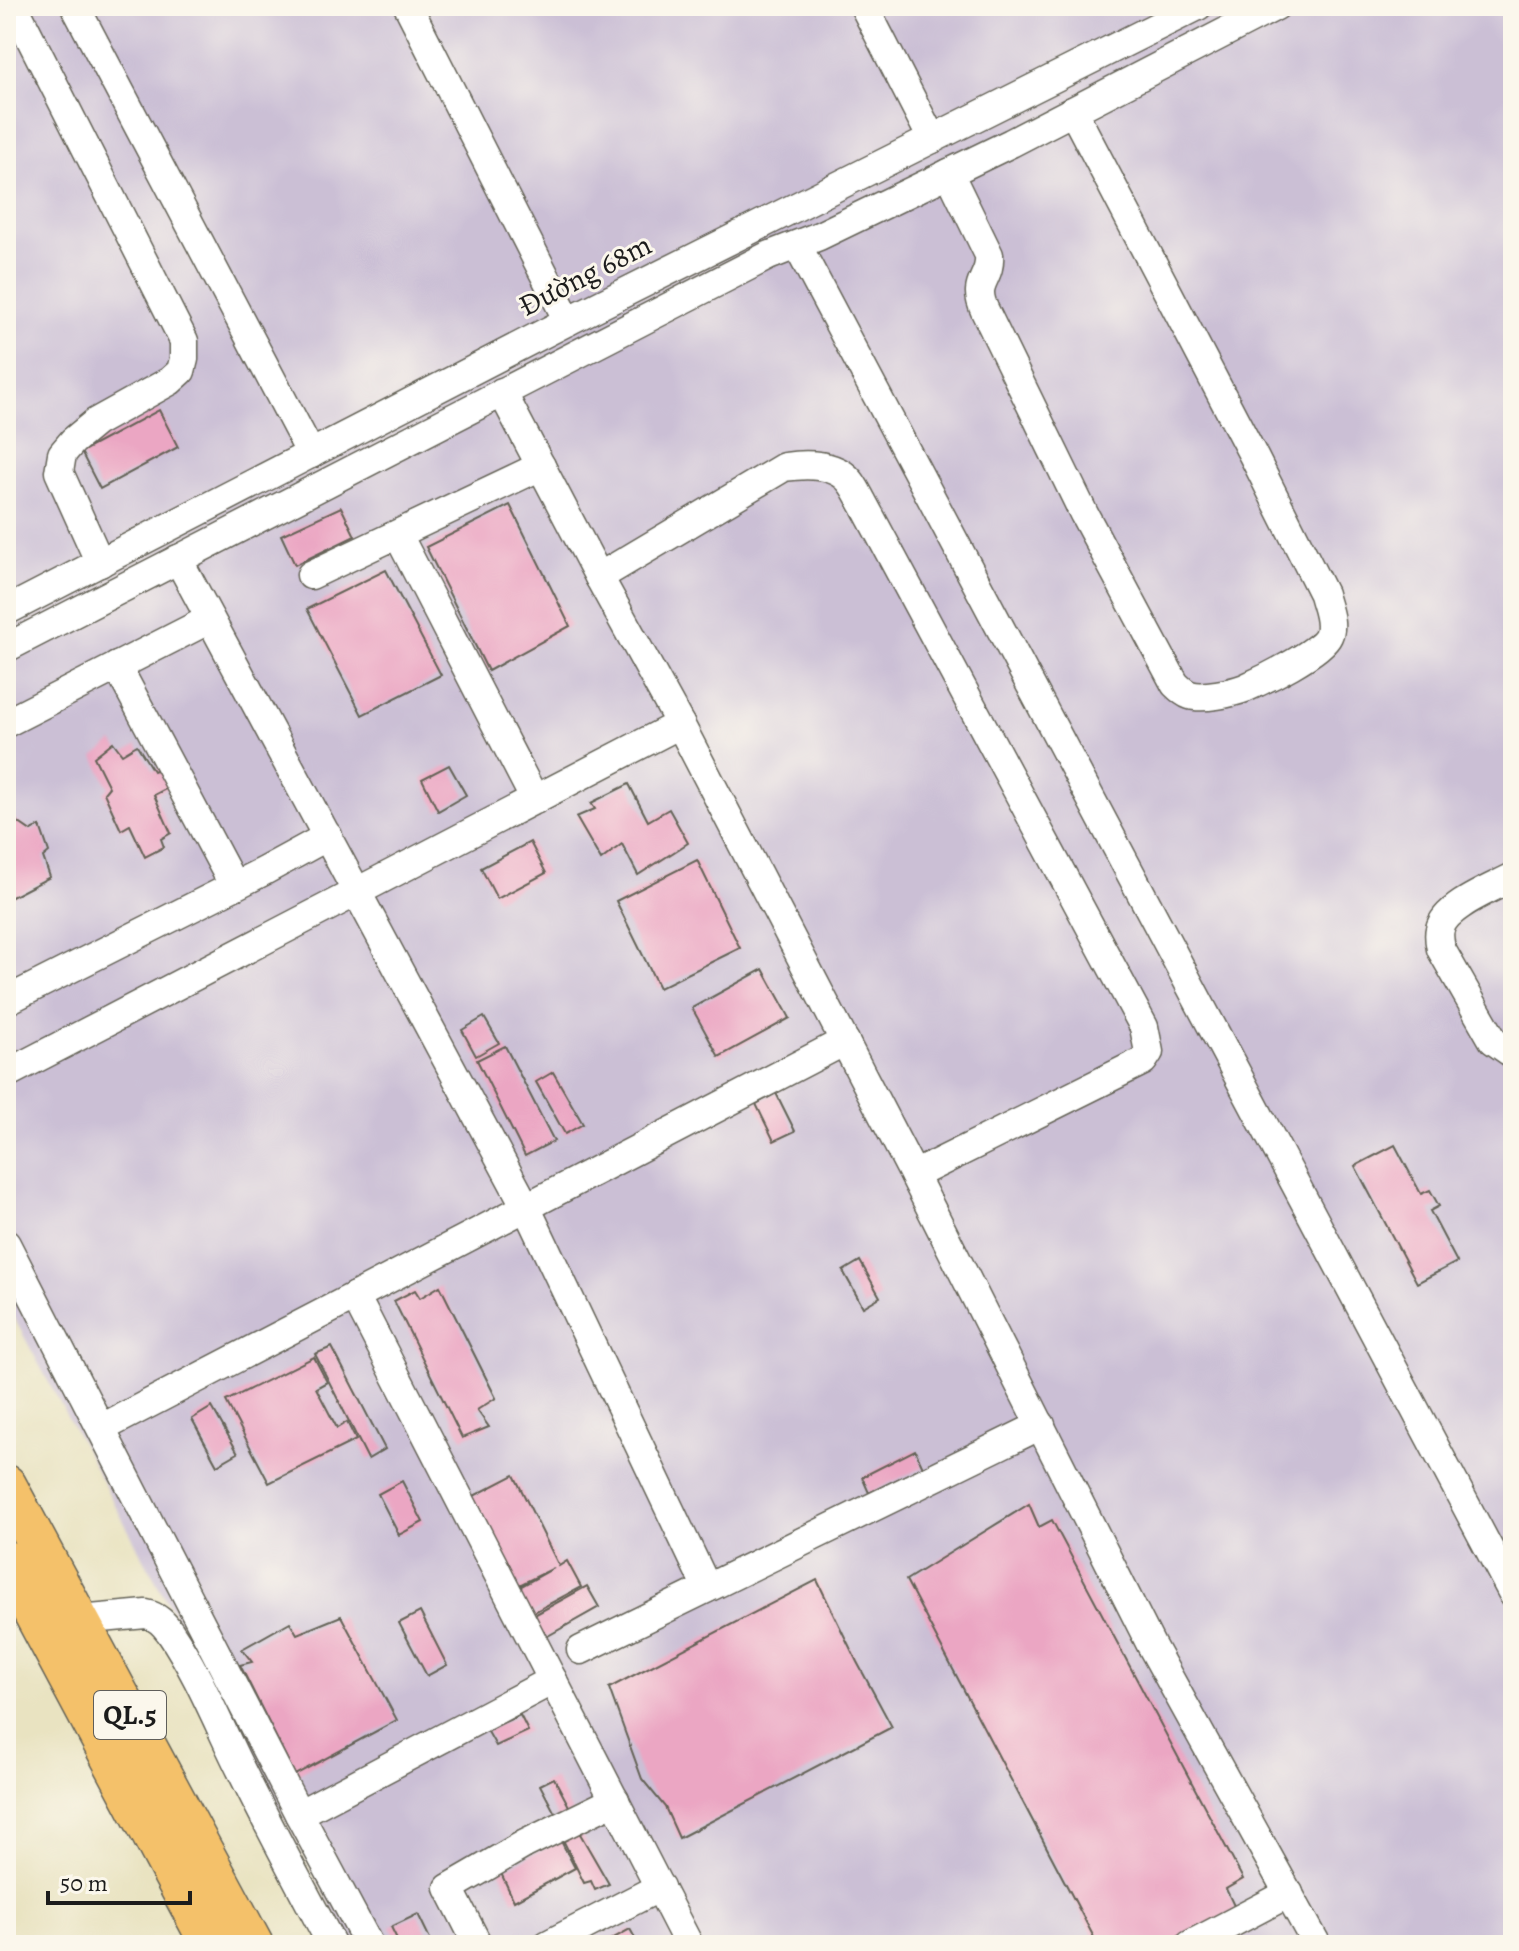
<svg xmlns="http://www.w3.org/2000/svg" width="1519" height="1951" font-family="Alegreya,serif">
<style>
.industrial{fill:#cbbfd5}
.building{fill:#eba6c3}
.lines{fill:none;stroke-linecap:round;stroke-linejoin:round}
.minor-casing{stroke:#646256;stroke-width:31}
.highway-casing{stroke:#646256;stroke-width:43}
.minor{stroke:#fff;stroke-width:28}
.highway{stroke:#f4c16b;stroke-width:40}
.labels{text-anchor:middle;dominant-baseline:central;stroke-width:6;stroke-linejoin:round;paint-order:stroke}
.shield{fill:#fbf7ec;stroke:#5f5e5a;stroke-width:2}
.shield-label{font-size:28px;font-weight:bold;fill:#1c1c1c}
.street-label{font-size:30px;fill:#1c1c1c;stroke:#fbf7ec}
</style>
<rect width="100%" height="100%" fill="#fbf7ec"/>
<filter id="ink" filterUnits="userSpaceOnUse"><feTurbulence type="fractalNoise" baseFrequency=".0125" numOctaves="2"/><feDisplacementMap in="SourceGraphic" scale="16" xChannelSelector="R" yChannelSelector="G"/><feConvolveMatrix kernelMatrix="1 2 1 2 8 2 1 2 1" color-interpolation-filters="sRGB"/></filter>
<filter id="wash" filterUnits="userSpaceOnUse"><feTurbulence type="fractalNoise" baseFrequency=".006" numOctaves="4" result="noise"/><feDisplacementMap in="SourceGraphic" scale="32" xChannelSelector="R" yChannelSelector="G"/><feGaussianBlur stdDeviation="1.8" result="paint"/><feColorMatrix in="noise" values="0 0 0 0 0 0 0 0 0 0 0 0 0 0 0 0 0 1.4 0 .05"/><feComposite in="paint" operator="in"/></filter>
<g filter="url(#wash)">
<rect width="100%" height="100%" fill="#e9e3c1"/>
<polygon class="industrial" points="6,6 1513,6 1513,1945 352,1945 6,1303"/>
<g id="blocks">
<g class="building">
<polygon points="159,410 178,447 100,489 81,452"/>
<polygon points="510,505 570,626 488,671 426,547"/>
<polygon points="341,507 355,536 295,565 281,535"/>
<polygon points="386,570 441,675 362,715 307,609"/>
<polygon points="113,742 122,754 137,745 153,771 164,766 175,784 154,795 171,833 161,839 164,847 145,857 130,825 121,830 104,793 109,787 94,757"/>
<polygon points="449,765 466,795 438,811 422,779"/>
<polygon points="629,784 648,821 669,809 688,843 638,875 622,844 601,860 576,817 595,809 591,803"/>
<polygon points="12,818 31,831 40,826 49,852 43,857 50,877 6,900 6,822"/>
<polygon points="530,842 546,873 497,899 481,868"/>
<polygon points="697,860 740,948 659,988 616,901"/>
<polygon points="763,969 790,1018 719,1057 692,1008"/>
<polygon points="484,1017 499,1043 476,1056 462,1030"/>
<polygon points="505,1046 554,1141 525,1156 477,1060"/>
<polygon points="553,1072 583,1124 565,1134 536,1082"/>
<polygon points="776,1093 795,1131 774,1141 756,1104"/>
<polygon points="1395,1145 1421,1194 1430,1190 1439,1206 1430,1211 1457,1262 1417,1283 1355,1166"/>
<polygon points="860,1261 880,1297 863,1307 843,1271"/>
<polygon points="440,1286 496,1398 477,1410 489,1427 462,1438 394,1301 415,1290 420,1298"/>
<polygon points="332,1347 385,1449 368,1459 315,1354"/>
<polygon points="314,1357 327,1382 316,1388 337,1428 347,1422 356,1440 269,1483 226,1401"/>
<polygon points="212,1407 238,1453 217,1465 192,1419"/>
<polygon points="915,1450 923,1467 869,1493 862,1477"/>
<polygon points="514,1475 559,1566 567,1561 581,1587 525,1617 511,1592 554,1568 511,1589 466,1500"/>
<polygon points="402,1481 423,1522 399,1535 378,1494"/>
<polygon points="1029,1504 1039,1527 1052,1520 1243,1879 1226,1889 1236,1910 1169,1945 1098,1945 906,1580"/>
<polygon points="817,1580 857,1662 892,1727 679,1838 665,1807 642,1779 609,1688"/>
<polygon points="587,1586 599,1607 539,1641 527,1619"/>
<polygon points="420,1612 447,1665 427,1676 399,1623"/>
<polygon points="341,1616 397,1720 295,1775 240,1665 252,1662 242,1649 290,1622 297,1634"/>
<polygon points="520,1715 528,1731 496,1746 487,1730"/>
<polygon points="554,1778 572,1812 558,1819 540,1785"/>
<polygon points="579,1832 609,1884 595,1890 591,1881 584,1883 563,1840"/>
<polygon points="561,1841 575,1868 514,1901 500,1871"/>
<polygon points="418,1914 433,1945 400,1945 391,1927"/>
<polygon points="630,1929 639,1945 601,1945"/>
</g>
</g>
</g>
<g filter="url(#ink)">
<use href="#blocks" fill-opacity="0" stroke="#646256" stroke-width="2"/>
<g class="lines">
<defs>
<g id="minor">
<polyline points="14,6 184,341 184,359 181,371 170,381 96,422 73,441 62,454 59,472 100,563"/>
<polyline points="75,6 311,454"/>
<polyline points="408,6 568,321"/>
<polyline points="864,6 932,139"/>
<path d="M 949,173 L 989,255 C 991,281 971,281 985,311 L 1084,514 L 1175,684 C 1179,688 1184,693 1190,695 C 1202,699 1232,693 1245,688 C 1263,680 1321,652 1328,636 C 1334,623 1326,607 1323,594 L 1253,455 L 1073,111"/>
<polyline points="797,245 1513,1594"/>
<polyline points="502,392 599,577 680,724 914,1175 1151,1645 1317,1945"/>
<polyline points="398,535 535,800"/>
<polyline points="178,559 526,1207 707,1588"/>
<polyline points="311,575 541,466"/>
<path d="M 599,577 L 784,467 C 805,464 835,463 850,481 C 855,487 859,496 863,503 L 1144,1027 L 1149,1052 L 1143,1061 L 914,1175"/>
<polyline points="6,611 568,321 1198,6"/>
<polyline points="6,648 768,256 819,236 1011,143 1276,6"/>
<polyline points="117,666 234,886"/>
<polyline points="6,723 210,619"/>
<path d="M 1513,877 C 1493,888 1445,906 1440,929 C 1438,936 1440,943 1441,949 L 1493,1040 L 1513,1054"/>
<polyline points="6,1001 264,871 328,836"/>
<polyline points="6,1074 680,724"/>
<polyline points="6,1244 299,1814 369,1945"/>
<polyline points="355,1296 689,1945"/>
<polyline points="102,1428 845,1041"/>
<path d="M 64,1627 L 79,1620 L 146,1614 C 157,1616 164,1624 170,1632 C 199,1675 218,1724 241,1770 C 270,1829 301,1887 332,1945"/>
<polyline points="581,1650 1041,1425"/>
<polyline points="299,1814 553,1680"/>
<polyline points="478,1945 449,1888 525,1844 615,1800"/>
<polyline points="547,1945 660,1887"/>
<polyline points="1190,1945 1289,1893"/>
</g>
<g id="highway">
<polyline points="6,1485 253,1945"/>
<polyline points="6,1561 211,1945"/>
</g>
</defs>
<use href="#minor" class="minor-casing"/>
<use href="#highway" class="highway-casing"/>
<use href="#minor" class="minor"/>
<use href="#highway" class="highway"/>
</g>
</g>
<g class="labels">
<rect class="shield" x="94" y="1691" width="72" height="48" rx="6"/>
<g class="shield-label">
<text x="130" y="1715">QL.5</text>
</g>
<g class="street-label">
<text transform="translate(585 275) rotate(-27)">Đường 68m</text>
</g>
</g>
<rect width="1519" height="1951" fill="none" stroke="#fbf7ec" stroke-width="32"/>
<path d="M48 1891v12h142v-12" fill="none" stroke="#1c1c1c" stroke-width="4"/>
<text x="60" y="1891" font-size="24" fill="#1c1c1c" stroke="#fbf7ec" stroke-width="6" paint-order="stroke">50 m</text>
</svg>
